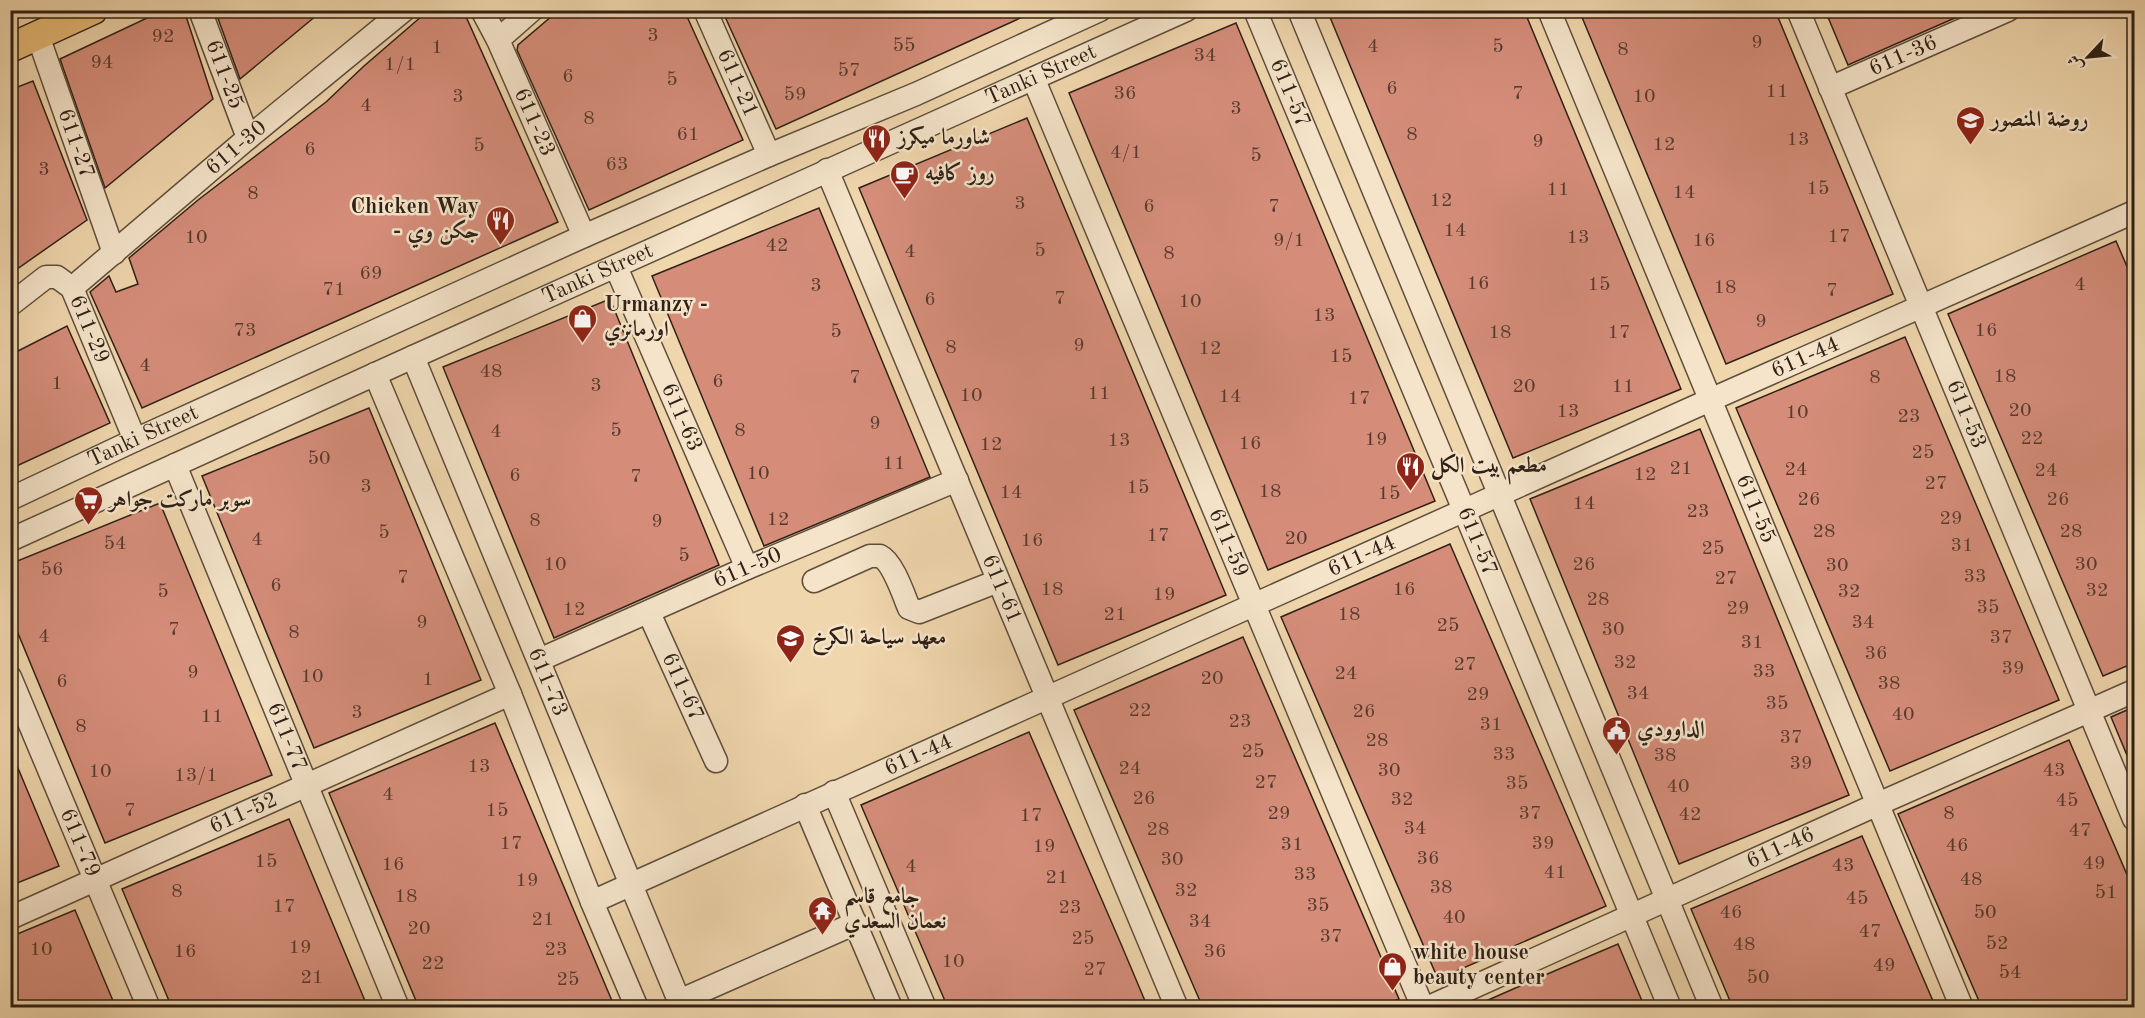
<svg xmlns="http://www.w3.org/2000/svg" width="2145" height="1018" font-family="'Old Standard TT',Amiri,serif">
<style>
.building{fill:#d58d7a;stroke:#2f2016;stroke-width:1.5}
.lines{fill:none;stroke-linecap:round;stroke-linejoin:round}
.minor-casing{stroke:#5f4e3c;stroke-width:25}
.major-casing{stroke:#2f2016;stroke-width:31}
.minor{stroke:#f5e4ca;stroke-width:22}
.major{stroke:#e8bb76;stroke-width:28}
.labels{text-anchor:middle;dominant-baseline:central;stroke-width:5;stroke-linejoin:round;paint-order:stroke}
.number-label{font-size:20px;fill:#583b2f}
.street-label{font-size:22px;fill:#2f2016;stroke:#f5e4ca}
.poi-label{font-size:22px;font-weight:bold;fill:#2f2016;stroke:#f5e4ca;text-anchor:start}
</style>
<rect width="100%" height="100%" fill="#f0d6ad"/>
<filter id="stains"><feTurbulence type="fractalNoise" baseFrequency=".00333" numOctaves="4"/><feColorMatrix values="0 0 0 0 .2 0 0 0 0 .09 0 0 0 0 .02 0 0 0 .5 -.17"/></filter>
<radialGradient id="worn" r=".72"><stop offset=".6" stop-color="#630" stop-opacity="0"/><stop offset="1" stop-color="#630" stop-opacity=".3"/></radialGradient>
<g class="building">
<polygon points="164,10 184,10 213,99 105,188 60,59"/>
<polygon points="215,10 323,10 240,79"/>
<polygon points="429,10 463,10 558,222 142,408 90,292 109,276 116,292 138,284 129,258 198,200 326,102 364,66"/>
<polygon points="559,10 684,10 743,140 589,210 517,50 518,45"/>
<polygon points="722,10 1038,10 776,129"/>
<polygon points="1327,10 1524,10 1681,389 1513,458"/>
<polygon points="1579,10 1775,10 1893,294 1726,364"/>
<polygon points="1825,10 1973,10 1848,65"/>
<polygon points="1236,23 1435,501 1268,570 1069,93"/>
<polygon points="33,81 87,220 10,274 10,90"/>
<polygon points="1027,118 1226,595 1058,665 859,188"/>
<polygon points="819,208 930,477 764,546 652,276"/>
<polygon points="2116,241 2134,283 2134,663 2103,676 1948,314"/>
<polygon points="610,299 719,565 554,638 443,367"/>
<polygon points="67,326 110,423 10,469 10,355"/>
<polygon points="1905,337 2059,700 1890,771 1736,408"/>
<polygon points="369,408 481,680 314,748 202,476"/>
<polygon points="1700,429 1849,795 1679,864 1530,499"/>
<polygon points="160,503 272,775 105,843 10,614 10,564"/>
<polygon points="1450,544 1606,906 1438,979 1281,617"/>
<polygon points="1243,637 1399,999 1380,1008 1203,1008 1074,710"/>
<polygon points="2134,707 2134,772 2111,717"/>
<polygon points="495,723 550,854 615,1008 419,1008 350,843 329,793"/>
<polygon points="1029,732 1121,944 1148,1008 948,1008 861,805"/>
<polygon points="2069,740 2134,891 2134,1008 1982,1008 1898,814"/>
<polygon points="10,749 59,866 10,886"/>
<polygon points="289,819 368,1008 172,1008 122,889"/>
<polygon points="1862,836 1936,1008 1733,1008 1691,909"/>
<polygon points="75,910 116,1008 10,1008 10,937"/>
<polygon points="1618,944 1645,1008 1470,1008 1545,975"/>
</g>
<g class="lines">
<defs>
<g id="minor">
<path id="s1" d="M 200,10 L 248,138"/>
<path id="s2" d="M 482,10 L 498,40 L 584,236"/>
<path id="s3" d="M 705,10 L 769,155"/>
<path id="s4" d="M 1255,10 L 1464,510 L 1670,1008"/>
<polyline points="1299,10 1712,1008"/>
<path id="s5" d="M 1549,10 L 1962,1008"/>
<path id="s6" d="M 1798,10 L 2134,819"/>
<path id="s7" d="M 38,36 L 114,253"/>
<polyline points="498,40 532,10"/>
<path id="s8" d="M 1034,80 L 1423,1008"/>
<path id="s9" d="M 1830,88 L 2008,10"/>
<path id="s10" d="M 827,170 C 944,449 1059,729 1177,1008"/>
<path id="s11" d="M 616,267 L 747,568"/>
<path id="s12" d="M 72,288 L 248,138 L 404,10"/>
<path id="s13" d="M 10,305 L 46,277 L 57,277 L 72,288 L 135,440"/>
<path id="s14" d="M 413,357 L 682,1008"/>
<polyline points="375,374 510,694 592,902 637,1008"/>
<path id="s15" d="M 175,465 L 398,1008"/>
<path id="s16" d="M 10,499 L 135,440 L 584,236 L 769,155 L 916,94 L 1100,10"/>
<path id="s17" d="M 10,540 L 413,357 L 1186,10"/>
<path d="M 814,581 L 870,556 C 872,556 878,556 880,556 C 893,562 904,596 909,608 L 919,612 L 998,581"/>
<path id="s18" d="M 649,613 L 716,761"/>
<path id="s19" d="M 539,660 L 747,568 L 957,480"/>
<path id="s20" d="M 10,677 L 149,1008"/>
<polyline points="834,792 925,1008"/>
<polyline points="805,805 891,1008"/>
<path id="s21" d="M 592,902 L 1710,400 L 2134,212"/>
<path id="s22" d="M 10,918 L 510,694"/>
<polyline points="679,1001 856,923"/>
<path id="s23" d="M 1427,1008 L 1878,804 L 2134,691"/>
</g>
<polyline id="major" points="10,48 93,10"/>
</defs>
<use href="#minor" class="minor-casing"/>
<use href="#major" class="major-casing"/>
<use href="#minor" class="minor"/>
<use href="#major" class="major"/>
</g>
<defs>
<symbol id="school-pin" viewBox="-11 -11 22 30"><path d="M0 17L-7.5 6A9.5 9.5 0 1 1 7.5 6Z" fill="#8f2418" stroke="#f5e4ca"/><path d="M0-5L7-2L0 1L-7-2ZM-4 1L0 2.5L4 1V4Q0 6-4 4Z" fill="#fff"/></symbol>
<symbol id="restaurant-pin" viewBox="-11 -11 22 30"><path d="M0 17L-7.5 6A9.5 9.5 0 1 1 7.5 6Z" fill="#8f2418" stroke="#f5e4ca"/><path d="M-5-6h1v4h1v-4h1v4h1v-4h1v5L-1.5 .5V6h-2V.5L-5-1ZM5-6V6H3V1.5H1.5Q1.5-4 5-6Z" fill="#fff"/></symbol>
<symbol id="cafe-pin" viewBox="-11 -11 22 30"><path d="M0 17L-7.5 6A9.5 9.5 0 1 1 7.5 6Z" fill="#8f2418" stroke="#f5e4ca"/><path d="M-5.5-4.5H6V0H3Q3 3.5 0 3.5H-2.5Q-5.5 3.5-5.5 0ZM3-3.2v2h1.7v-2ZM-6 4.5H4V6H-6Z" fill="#fff"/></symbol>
<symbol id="shop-pin" viewBox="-11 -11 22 30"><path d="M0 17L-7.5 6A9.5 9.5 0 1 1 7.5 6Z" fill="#8f2418" stroke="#f5e4ca"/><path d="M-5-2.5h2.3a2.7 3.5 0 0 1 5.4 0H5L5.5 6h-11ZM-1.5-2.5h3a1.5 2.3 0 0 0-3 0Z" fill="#fff"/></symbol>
<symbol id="supermarket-pin" viewBox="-11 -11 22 30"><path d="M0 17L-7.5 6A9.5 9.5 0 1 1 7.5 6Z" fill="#8f2418" stroke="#f5e4ca"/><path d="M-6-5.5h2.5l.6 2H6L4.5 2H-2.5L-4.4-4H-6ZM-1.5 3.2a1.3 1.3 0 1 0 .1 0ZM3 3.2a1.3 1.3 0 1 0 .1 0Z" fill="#fff"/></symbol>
<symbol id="university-pin" viewBox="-11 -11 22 30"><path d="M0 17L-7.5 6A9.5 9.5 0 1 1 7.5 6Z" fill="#8f2418" stroke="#f5e4ca"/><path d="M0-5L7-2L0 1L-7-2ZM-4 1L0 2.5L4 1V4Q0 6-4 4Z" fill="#fff"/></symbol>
<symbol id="civic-pin" viewBox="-11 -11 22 30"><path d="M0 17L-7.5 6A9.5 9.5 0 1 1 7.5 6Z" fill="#8f2418" stroke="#f5e4ca"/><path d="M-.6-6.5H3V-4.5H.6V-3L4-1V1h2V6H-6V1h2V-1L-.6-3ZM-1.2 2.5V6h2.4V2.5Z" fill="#fff"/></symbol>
<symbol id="temple-pin" viewBox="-11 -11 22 30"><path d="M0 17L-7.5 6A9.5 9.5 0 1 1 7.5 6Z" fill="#8f2418" stroke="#f5e4ca"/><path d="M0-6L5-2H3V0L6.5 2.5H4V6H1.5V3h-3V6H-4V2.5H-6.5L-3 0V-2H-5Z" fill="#fff"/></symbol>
</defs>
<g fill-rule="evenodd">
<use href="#school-pin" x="1954" y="104" width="33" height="45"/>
<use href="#restaurant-pin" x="860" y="122" width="33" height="45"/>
<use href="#cafe-pin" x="888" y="158" width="33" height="45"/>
<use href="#restaurant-pin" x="484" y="204" width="33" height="45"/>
<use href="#shop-pin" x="566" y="302" width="33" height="45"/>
<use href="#restaurant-pin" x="1394" y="450" width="33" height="45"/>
<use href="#supermarket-pin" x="72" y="484" width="33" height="45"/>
<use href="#university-pin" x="774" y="622" width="33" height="45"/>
<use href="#civic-pin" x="1600" y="714" width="33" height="45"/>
<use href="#temple-pin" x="806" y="894" width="33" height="45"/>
<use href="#shop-pin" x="1376" y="950" width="33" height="45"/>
</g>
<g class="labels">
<g class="number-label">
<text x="653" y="36">3</text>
<text x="163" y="37">92</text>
<text x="1757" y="43">9</text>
<text x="904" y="46">55</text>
<text x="1373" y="47">4</text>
<text x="1498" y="47">5</text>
<text x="437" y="48">1</text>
<text x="1623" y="50">8</text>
<text x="1205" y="56">34</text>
<text x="102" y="63">94</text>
<text x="400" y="65">1/1</text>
<text x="849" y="71">57</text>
<text x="568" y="77">6</text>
<text x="672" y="80">5</text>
<text x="1392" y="89">6</text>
<text x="1777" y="92">11</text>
<text x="1125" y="94">36</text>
<text x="1518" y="94">7</text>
<text x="795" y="95">59</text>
<text x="458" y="97">3</text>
<text x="1644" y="97">10</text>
<text x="366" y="106">4</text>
<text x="1236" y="109">3</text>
<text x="589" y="119">8</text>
<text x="688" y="135">61</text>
<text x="1412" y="135">8</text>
<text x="1798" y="140">13</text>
<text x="1538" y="142">9</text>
<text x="1664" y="145">12</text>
<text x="479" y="146">5</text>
<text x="310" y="150">6</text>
<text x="1126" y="153">4/1</text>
<text x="1256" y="156">5</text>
<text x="617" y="165">63</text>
<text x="44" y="170">3</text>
<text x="1818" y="189">15</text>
<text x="1558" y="190">11</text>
<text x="1684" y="193">14</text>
<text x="253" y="194">8</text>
<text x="1441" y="201">12</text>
<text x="1020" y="204">3</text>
<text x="1149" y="207">6</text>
<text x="1274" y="207">7</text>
<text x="1455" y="231">14</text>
<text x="1839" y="237">17</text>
<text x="196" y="238">10</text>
<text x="1578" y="238">13</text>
<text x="1289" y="241">9/1</text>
<text x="1704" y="241">16</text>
<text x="777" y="246">42</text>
<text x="1040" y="251">5</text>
<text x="910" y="252">4</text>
<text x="1169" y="254">8</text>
<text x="371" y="274">69</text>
<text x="1478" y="284">16</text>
<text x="1599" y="285">15</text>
<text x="2080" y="285">4</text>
<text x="816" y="286">3</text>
<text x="1725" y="288">18</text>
<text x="334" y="290">71</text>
<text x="1832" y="291">7</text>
<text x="1060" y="299">7</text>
<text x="930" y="300">6</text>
<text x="1190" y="302">10</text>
<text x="1324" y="316">13</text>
<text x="1761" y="322">9</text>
<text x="245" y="331">73</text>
<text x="1986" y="331">16</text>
<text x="836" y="332">5</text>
<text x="1500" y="333">18</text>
<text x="1619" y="333">17</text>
<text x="1079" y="346">9</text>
<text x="951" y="348">8</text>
<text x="1210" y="349">12</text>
<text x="1341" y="357">15</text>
<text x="145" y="366">4</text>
<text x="491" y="372">48</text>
<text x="2005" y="377">18</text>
<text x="855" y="378">7</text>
<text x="1875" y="378">8</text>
<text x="718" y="382">6</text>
<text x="57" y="384">1</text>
<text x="596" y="386">3</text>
<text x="1524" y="387">20</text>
<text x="1623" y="387">11</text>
<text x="1099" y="394">11</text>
<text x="971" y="396">10</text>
<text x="1230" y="397">14</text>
<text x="1359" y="399">17</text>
<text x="2020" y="411">20</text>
<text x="1568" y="412">13</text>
<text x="1797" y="413">10</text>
<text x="1909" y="417">23</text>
<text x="875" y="424">9</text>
<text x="616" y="431">5</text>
<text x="740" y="431">8</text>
<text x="496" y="432">4</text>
<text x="2032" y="439">22</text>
<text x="1376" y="440">19</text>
<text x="1119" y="441">13</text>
<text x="1250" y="444">16</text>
<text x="991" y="445">12</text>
<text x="1923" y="453">25</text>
<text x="319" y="459">50</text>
<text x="894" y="464">11</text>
<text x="1681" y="469">21</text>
<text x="1796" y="470">24</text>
<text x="2046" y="471">24</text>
<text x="758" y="474">10</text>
<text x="1645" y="475">12</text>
<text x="515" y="476">6</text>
<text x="636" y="477">7</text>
<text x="1936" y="484">27</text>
<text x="366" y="487">3</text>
<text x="1138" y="488">15</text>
<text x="1270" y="492">18</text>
<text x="1011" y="493">14</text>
<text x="1389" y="494">15</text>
<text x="1809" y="500">26</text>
<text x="2058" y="500">26</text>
<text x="1584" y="504">14</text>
<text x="1698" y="512">23</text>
<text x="1951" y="519">29</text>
<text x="778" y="520">12</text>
<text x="535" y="521">8</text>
<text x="657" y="522">9</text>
<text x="1824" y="532">28</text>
<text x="2071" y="532">28</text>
<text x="384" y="533">5</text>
<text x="1158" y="536">17</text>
<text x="1296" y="539">20</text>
<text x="257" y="540">4</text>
<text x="1032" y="541">16</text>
<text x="115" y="544">54</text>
<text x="1962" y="546">31</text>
<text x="1713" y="549">25</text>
<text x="684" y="556">5</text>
<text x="555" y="565">10</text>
<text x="1584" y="565">26</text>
<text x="2086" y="565">30</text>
<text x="1837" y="566">30</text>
<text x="52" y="570">56</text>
<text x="1975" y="577">33</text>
<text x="403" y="578">7</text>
<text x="1726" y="579">27</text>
<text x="276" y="586">6</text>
<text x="1052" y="590">18</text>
<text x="1404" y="590">16</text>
<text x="2097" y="591">32</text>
<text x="163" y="592">5</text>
<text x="1849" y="592">32</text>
<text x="1164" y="595">19</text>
<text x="1598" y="600">28</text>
<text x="1988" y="608">35</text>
<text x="1738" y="609">29</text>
<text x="574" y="610">12</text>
<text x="1115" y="615">21</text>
<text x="1349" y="615">18</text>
<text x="422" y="623">9</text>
<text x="1863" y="623">34</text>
<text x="1448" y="626">25</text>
<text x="174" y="630">7</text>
<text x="1613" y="630">30</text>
<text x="294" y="633">8</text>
<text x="44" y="637">4</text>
<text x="2001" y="638">37</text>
<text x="1752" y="643">31</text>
<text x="1876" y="654">36</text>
<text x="1625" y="663">32</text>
<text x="1465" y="665">27</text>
<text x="2013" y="669">39</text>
<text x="1764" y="672">33</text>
<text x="193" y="673">9</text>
<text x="1346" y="674">24</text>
<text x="312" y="677">10</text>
<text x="1212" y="679">20</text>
<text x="428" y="680">1</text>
<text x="62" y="682">6</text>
<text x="1889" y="684">38</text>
<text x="1638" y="694">34</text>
<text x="1478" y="695">29</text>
<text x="1777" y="704">35</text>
<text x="1140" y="711">22</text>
<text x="1364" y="712">26</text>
<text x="357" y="713">3</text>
<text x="1903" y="715">40</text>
<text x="212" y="717">11</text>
<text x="1240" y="722">23</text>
<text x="1491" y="725">31</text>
<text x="81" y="727">8</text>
<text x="1791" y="738">37</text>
<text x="1377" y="741">28</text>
<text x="1253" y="752">25</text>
<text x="1504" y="755">33</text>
<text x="1665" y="756">38</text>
<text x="1801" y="764">39</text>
<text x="479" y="767">13</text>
<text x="1130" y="769">24</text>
<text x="1389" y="771">30</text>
<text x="2054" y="771">43</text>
<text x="100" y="772">10</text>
<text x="196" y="776">13/1</text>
<text x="1266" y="783">27</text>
<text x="1517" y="784">35</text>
<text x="1678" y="787">40</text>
<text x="388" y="795">4</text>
<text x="1144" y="799">26</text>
<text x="1402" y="800">32</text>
<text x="2067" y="801">45</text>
<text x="130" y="811">7</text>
<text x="497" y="811">15</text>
<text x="1279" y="814">29</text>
<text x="1530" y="814">37</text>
<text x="1949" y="814">8</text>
<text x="1690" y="815">42</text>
<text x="1031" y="816">17</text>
<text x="1415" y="829">34</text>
<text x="1158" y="830">28</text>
<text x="2080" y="831">47</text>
<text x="511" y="844">17</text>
<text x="1543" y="844">39</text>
<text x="1292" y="845">31</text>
<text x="1957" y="846">46</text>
<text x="1044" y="847">19</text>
<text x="1428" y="859">36</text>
<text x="1172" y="860">30</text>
<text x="266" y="862">15</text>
<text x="2094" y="864">49</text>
<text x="393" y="865">16</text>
<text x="1843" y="866">43</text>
<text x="911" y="867">4</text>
<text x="1555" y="873">41</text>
<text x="1305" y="875">33</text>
<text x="1057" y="878">21</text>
<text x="1971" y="880">48</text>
<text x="527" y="881">19</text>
<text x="1441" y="888">38</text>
<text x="1186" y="891">32</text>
<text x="177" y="892">8</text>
<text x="2106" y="893">51</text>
<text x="406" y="897">18</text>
<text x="1857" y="899">45</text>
<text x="1318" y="906">35</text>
<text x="284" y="907">17</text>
<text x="1070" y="908">23</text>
<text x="1731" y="913">46</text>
<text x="1985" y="913">50</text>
<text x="1454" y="918">40</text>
<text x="543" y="920">21</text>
<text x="1200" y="922">34</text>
<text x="419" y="929">20</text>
<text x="1870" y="932">47</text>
<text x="1331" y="937">37</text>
<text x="1083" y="939">25</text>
<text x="1997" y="944">52</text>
<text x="1744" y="945">48</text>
<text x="300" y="948">19</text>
<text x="41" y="950">10</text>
<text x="556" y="950">23</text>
<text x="185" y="952">16</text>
<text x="1215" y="952">36</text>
<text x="953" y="962">10</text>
<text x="433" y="964">22</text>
<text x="1884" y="966">49</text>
<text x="1095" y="970">27</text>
<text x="2010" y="973">54</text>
<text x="312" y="978">21</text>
<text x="1758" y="978">50</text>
<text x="568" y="980">25</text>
</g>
<g class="street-label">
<text stroke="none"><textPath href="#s9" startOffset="80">611-36</textPath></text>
<text stroke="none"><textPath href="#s1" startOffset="69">611-25</textPath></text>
<text stroke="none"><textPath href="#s17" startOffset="1131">Tanki Street</textPath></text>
<text stroke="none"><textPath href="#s3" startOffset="80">611-21</textPath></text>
<text stroke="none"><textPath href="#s4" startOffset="90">611-57</textPath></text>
<text stroke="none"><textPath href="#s2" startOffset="124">611-23</textPath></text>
<text stroke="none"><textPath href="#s7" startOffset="114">611-27</textPath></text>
<text stroke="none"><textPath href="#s12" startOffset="216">611-30</textPath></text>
<text stroke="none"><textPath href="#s17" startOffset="645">Tanki Street</textPath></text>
<text stroke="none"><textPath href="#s13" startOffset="120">611-29</textPath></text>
<text stroke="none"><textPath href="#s21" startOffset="1330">611-44</textPath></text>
<text stroke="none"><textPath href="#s6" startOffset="438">611-53</textPath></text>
<text stroke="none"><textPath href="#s11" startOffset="164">611-63</textPath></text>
<text stroke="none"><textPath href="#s16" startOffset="147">Tanki Street</textPath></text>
<text stroke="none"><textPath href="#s5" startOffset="540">611-55</textPath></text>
<text stroke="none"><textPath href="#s4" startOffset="576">611-57</textPath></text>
<text stroke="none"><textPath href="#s8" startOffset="502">611-59</textPath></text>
<text stroke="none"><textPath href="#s21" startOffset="844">611-44</textPath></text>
<text stroke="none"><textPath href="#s19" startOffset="228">611-50</textPath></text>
<text stroke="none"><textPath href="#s10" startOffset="454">611-61</textPath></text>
<text stroke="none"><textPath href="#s14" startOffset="352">611-73</textPath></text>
<text stroke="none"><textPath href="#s18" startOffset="81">611-67</textPath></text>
<text stroke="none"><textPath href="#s15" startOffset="294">611-77</textPath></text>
<text stroke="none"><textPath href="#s21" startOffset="358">611-44</textPath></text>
<text stroke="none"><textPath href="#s22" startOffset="256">611-52</textPath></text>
<text stroke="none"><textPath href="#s20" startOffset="180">611-79</textPath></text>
<text stroke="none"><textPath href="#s23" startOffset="388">611-46</textPath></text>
</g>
<g class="poi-label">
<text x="1991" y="120">روضة المنصور</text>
<text x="898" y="138">شاورما ميكرز</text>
<text x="925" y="174">روز كافيه</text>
<text x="479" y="207" text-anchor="end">Chicken Way<tspan x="479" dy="25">- جكن وي</tspan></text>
<text x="604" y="305">Urmanzy -<tspan x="604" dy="25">اورمانزي</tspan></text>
<text x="1431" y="466">مطعم بيت الكل</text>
<text x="109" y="500">سوبر ماركت جواهر</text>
<text x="812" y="638">معهد سياحة الكرخ</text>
<text x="1637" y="730">الداوودي</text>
<text x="844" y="897">جامع قاسم<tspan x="844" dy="25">نعمان السعدي</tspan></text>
<text x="1413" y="953">white house<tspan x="1413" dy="25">beauty center</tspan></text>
</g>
</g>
<rect width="2145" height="1018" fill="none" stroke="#f0d6ad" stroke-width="36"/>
<rect x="12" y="12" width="2121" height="994" fill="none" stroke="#2f2016" stroke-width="3"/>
<rect x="18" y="18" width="2109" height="982" fill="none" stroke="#2f2016" stroke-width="1.5"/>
<g transform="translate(2088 57) rotate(244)" stroke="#f5e4ca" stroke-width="4.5" paint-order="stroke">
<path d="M0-4.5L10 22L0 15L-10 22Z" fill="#2f2016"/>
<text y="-9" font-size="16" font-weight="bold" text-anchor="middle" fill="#2f2016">ش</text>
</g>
<rect width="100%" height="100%" filter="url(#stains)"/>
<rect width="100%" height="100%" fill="url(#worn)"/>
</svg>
